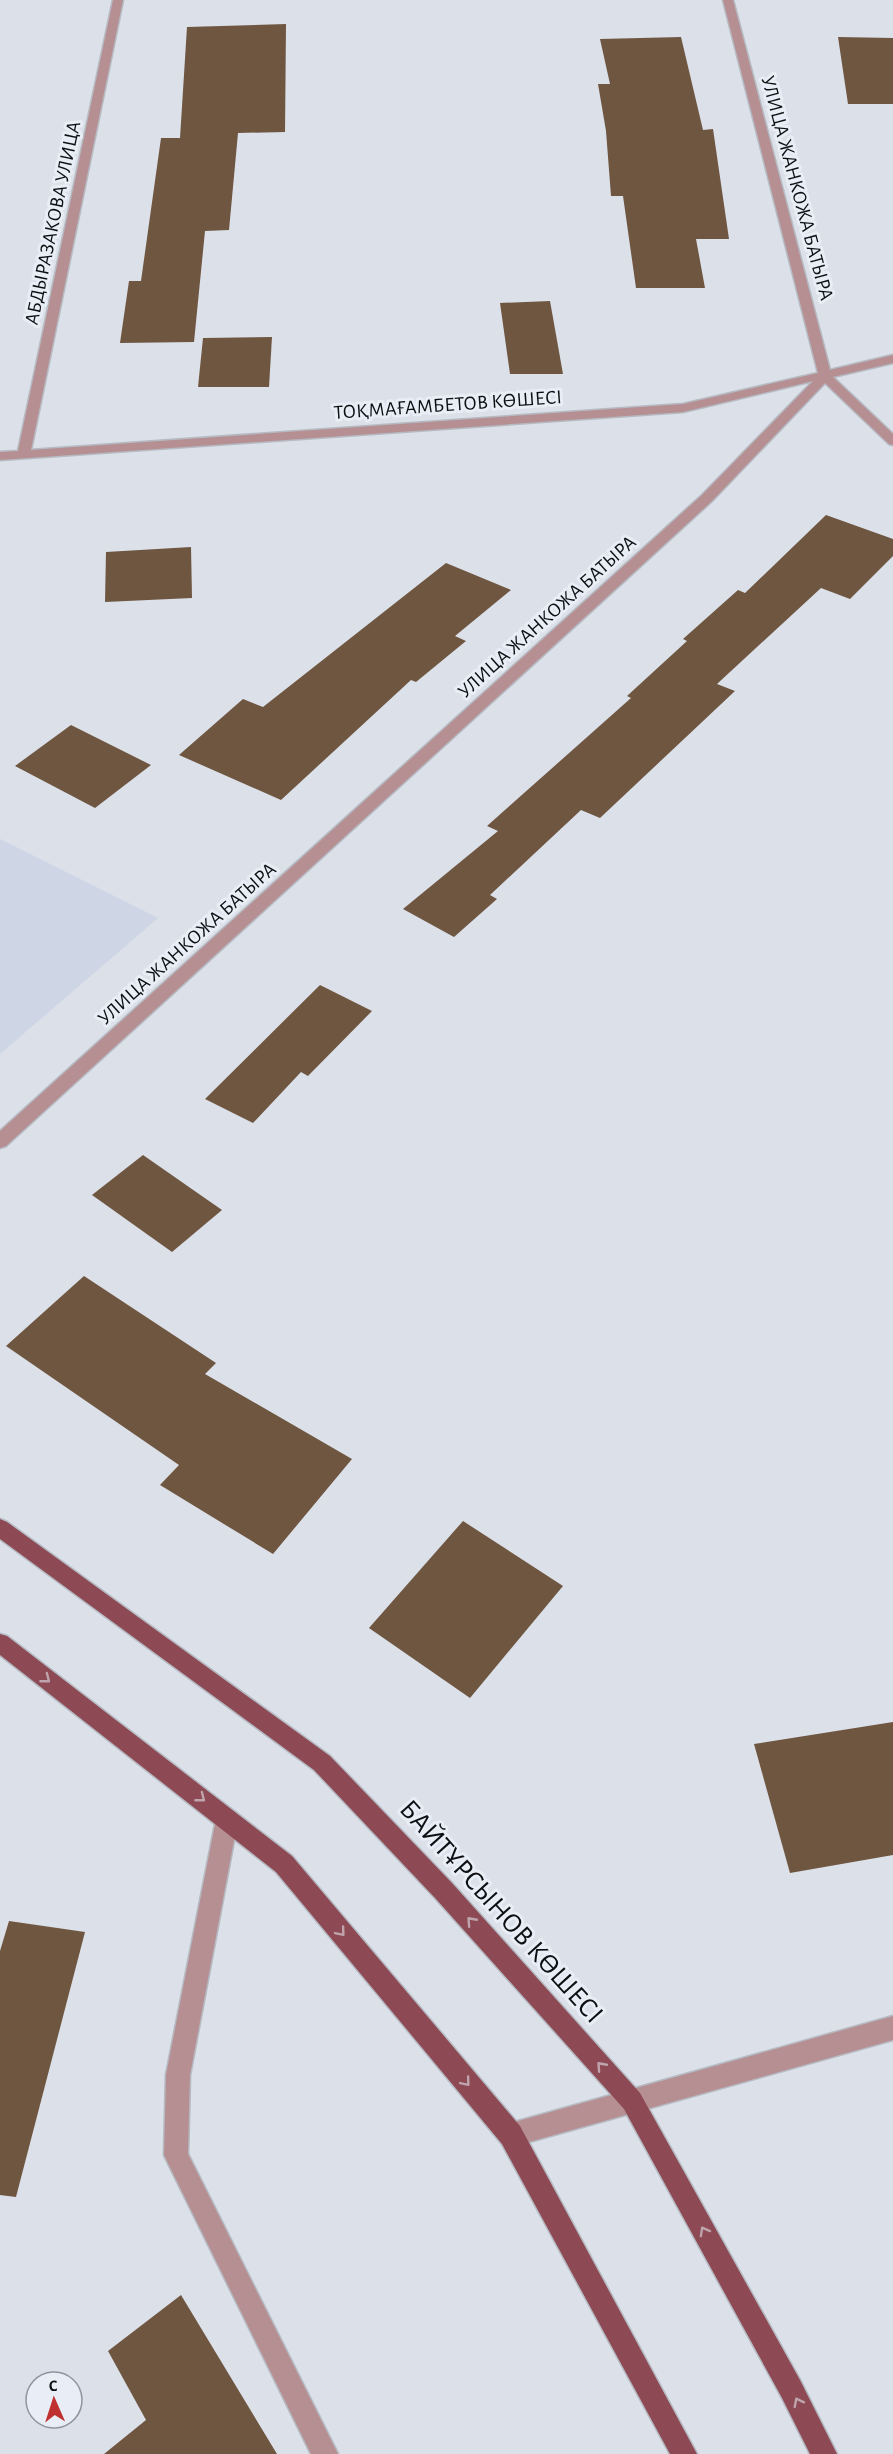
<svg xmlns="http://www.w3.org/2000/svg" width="893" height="2454" font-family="'Alegreya Sans',sans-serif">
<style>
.built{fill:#ced6e6}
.building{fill:#6f5641}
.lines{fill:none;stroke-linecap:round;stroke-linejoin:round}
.minor-casing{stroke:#b6bac2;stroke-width:3}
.major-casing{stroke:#b6bac2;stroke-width:3}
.minor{fill:#b68f93;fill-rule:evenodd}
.major{fill:#8d4a54;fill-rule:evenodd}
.oneway{stroke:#bfa4ad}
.labels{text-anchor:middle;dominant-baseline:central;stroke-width:6;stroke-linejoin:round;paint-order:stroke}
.far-street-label{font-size:20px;fill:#0d0f12;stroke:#e8edf6}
.near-street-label{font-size:28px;fill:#0d0f12;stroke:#e8edf6}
</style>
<rect width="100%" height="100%" fill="#dbe0e9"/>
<polygon class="built" points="0,839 158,918 0,1054"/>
<g class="building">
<polygon points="286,24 285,132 238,133 229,230 205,231 194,342 120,343 129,281 141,281 161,138 180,138 187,27"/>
<polygon points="681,37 703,130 713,129 729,239 696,239 705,288 636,288 623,196 611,196 606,131 598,84 610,84 600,39"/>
<polygon points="838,37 893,38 893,104 848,104"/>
<polygon points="550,301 563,374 510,374 500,303"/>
<polygon points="272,337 269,387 198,387 203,338"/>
<polygon points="826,515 893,539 893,556 850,599 821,588 717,684 735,691 600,818 581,810 490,895 497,899 454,937 403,909 498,831 487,826 631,698 627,696 687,641 683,639 738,590 745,593"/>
<polygon points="191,547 192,598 105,602 106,552"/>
<polygon points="446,563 511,590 455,636 466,641 416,682 411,680 281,800 179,755 243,699 263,707"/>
<polygon points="71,725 151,765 95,808 15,766"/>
<polygon points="320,985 372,1011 308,1076 301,1072 253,1123 205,1099"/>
<polygon points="143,1155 222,1210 172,1252 92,1195"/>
<polygon points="84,1276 216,1363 205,1374 352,1459 273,1554 160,1485 179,1465 6,1346"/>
<polygon points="463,1521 563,1586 470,1698 369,1628"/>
<polygon points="893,1722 893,1855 790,1873 754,1744"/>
<polygon points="9,1921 85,1932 16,2197 0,2195 0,1951"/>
<polygon points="181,2295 277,2454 104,2454 146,2420 108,2351"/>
</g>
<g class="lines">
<defs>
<g id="minor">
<polygon points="113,0 123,0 31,450 683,404 818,373 723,0 733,0 830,370 893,355 893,363 833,377 893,434 893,445 889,444 825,383 712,501 6,1146 0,1148 0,1131 702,495 813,381 683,412 0,460 0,452 18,451"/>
<polygon points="227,1808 235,1812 238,1819 190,2075 188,2154 338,2454 311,2454 164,2155 166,2075 216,1819 219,1812"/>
<polygon points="893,2016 893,2040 511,2147 502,2144 499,2135 502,2126 511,2123"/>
</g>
<g id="major">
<polygon points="0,1519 7,1522 330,1756 452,1883 640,2093 800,2380 837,2454 810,2454 782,2398 624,2109 436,1899 314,1770 0,1539"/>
<polygon points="0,1634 7,1636 292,1856 520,2126 697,2454 670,2454 502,2144 276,1872 0,1655"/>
</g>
</defs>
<use href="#minor" class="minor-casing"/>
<use href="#major" class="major-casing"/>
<use href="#minor" class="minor"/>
<use href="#major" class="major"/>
</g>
<defs><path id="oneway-chevron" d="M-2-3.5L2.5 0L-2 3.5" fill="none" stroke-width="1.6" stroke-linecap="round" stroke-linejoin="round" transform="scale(1.5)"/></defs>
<g class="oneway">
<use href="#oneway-chevron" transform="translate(46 1679) rotate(38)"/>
<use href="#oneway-chevron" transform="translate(201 1798) rotate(38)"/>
<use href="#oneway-chevron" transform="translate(471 1921) rotate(-132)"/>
<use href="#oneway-chevron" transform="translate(341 1932) rotate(50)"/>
<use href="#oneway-chevron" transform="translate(601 2066) rotate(-132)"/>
<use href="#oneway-chevron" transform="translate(466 2082) rotate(50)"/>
<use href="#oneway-chevron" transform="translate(704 2231) rotate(-119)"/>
<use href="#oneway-chevron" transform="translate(798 2402) rotate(-117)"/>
</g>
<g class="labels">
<g class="far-street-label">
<text transform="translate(797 188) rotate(75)">УЛИЦА ЖАНКОЖА БАТЫРА</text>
<text transform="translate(53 223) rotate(-78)">АБДЫРАЗАКОВА УЛИЦА</text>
<text transform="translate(448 405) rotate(-4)">ТОҚМАҒАМБЕТОВ КӨШЕСІ</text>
<text transform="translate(547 617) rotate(-42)">УЛИЦА ЖАНКОЖА БАТЫРА</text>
<text transform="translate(187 944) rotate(-42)">УЛИЦА ЖАНКОЖА БАТЫРА</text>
</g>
<g class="near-street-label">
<text transform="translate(501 1912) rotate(48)">БАЙТҰРСЫНОВ КӨШЕСІ</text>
</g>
</g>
<g transform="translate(54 2400) rotate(357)"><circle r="28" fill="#e8edf6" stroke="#90949b" stroke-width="1.5"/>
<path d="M0-4.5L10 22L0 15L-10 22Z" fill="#bf3130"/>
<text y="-9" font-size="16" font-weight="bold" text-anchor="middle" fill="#0d0f12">С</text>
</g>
</svg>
